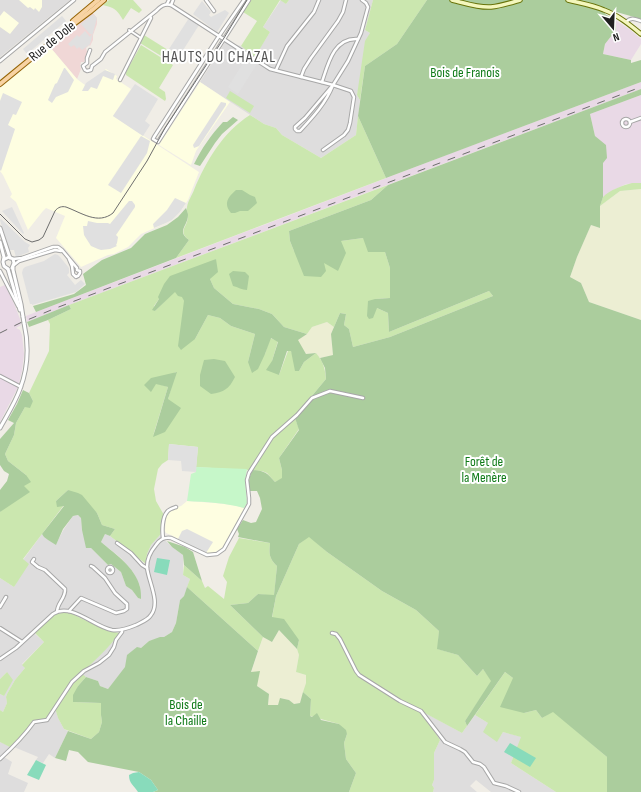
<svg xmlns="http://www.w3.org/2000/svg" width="641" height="792" font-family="'Sofia Sans Condensed',sans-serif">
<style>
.residential{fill:#dedddd}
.commercial{fill:#f0d7d6}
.industrial{fill:#e9d9e6}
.education{fill:#fefee1}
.farmland{fill:#eceed3}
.grass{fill:#cbe7af;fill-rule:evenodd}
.forest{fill:#abcd9d}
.park{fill:#c6f7c9}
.pitch{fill:#88dbbb}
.parking{fill:#e0e0e0}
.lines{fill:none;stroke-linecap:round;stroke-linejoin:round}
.pedestrian-casing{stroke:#a7a7a7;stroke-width:4}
.minor-casing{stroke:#a7a7a7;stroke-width:4.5}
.tertiary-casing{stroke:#a7a7a7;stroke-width:5}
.secondary-casing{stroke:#69740a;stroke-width:5.5}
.primary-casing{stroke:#956506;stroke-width:6}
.pedestrian{stroke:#fff;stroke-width:2}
.minor{stroke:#fff;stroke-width:2.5}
.tertiary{stroke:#fff;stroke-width:3}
.secondary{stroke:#f4f7bd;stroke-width:3.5}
.primary{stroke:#f8d3a3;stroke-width:4}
.tram{stroke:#6e6e6e;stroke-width:1}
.rail{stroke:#6e6e6e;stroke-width:1;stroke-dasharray:8 8;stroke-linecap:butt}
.tertiary-bridge-casing{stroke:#a7a7a7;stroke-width:5;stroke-linecap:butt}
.tertiary-bridge{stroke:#fff;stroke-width:3}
.labels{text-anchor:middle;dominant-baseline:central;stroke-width:4;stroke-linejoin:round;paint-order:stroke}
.street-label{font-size:14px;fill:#202020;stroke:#fff}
.park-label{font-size:14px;fill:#107b19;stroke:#fff}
.quarter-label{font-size:16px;letter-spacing:1px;fill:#535353;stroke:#fff}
</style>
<rect width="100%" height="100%" fill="#f0ede6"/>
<g class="residential">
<polygon points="0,0 70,0 0,57"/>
<polygon points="281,0 286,4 289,0 373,0 365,30 370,33 357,95 360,100 356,135 321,158 282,135 276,128 264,124 200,82 227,39 236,45 241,46 255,56 270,32 263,27"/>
<polygon points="78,515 81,518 82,530 91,548 108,565 111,564 121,572 126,586 132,590 138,598 141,599 140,586 133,572 121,558 101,542 105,534 110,536 145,564 147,554 151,545 160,535 172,547 183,555 183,575 190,579 184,596 180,600 176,623 172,632 164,637 149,641 141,648 108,689 100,686 98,681 86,677 80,673 90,665 116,638 119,633 108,631 68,612 35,634 44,642 22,664 25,668 15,680 7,694 6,697 7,703 3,712 0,710 0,694 4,696 7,672 0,679 0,578 14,587 17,581 23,560 42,534 44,537 48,540 56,544 64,529 73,516"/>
<polygon points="55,707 58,718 64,729 68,731 55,758 49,754 43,763 36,760 38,757 14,747 4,757 12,762 8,774 28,783 24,792 0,792 0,742 10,746 34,721 46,719"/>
<polygon points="420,710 462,733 475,715 488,723 497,741 503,732 522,737 511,763 556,792 491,792 476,780 470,786 477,792 433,792 434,788 432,785 434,780 434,753 440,740"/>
</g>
<polygon class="commercial" points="93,13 97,18 97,24 93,35 93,40 90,46 89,45 86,48 87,52 84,62 81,62 80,66 81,69 77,79 50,47"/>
<g class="industrial">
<polygon points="615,20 629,29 641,39 641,44 631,60 603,54 605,44 616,30"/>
<polygon points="641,82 641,89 69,305 27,322 26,316 36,312 457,151"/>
<polygon points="641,95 641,183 626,184 612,191 603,197 603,163 595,136 590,114"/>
<polygon points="5,285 15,306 20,319 21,325 16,328 20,330 22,335 24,354 22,371 18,387 0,422 0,287"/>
</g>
<g class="education">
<polygon points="19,0 42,0 42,7 39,12 35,8 34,10 30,7 28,8"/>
<polygon points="4,11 19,23 10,34 0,27 0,16"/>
<polygon points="50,47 77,79 85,85 95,78 106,69 117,76 116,79 131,89 113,116 199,172 188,200 180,212 172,220 166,223 141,234 128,247 114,254 108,255 81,267 56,238 65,216 46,208 43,211 28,230 16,202 10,197 12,194 3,175 0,171 0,88"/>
<polygon points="200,82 230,102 196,151 191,165 159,145"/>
<polygon points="187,501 215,503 233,505 244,508 232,531 232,532 231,533 222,548 219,550 213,553 206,553 171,535 166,533 165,531 166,517 168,512 173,509 181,506"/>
</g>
<g class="farmland">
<polygon points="641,189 641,320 589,302 581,283 570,277 577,257 591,225 600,228 600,206 620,191"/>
<polygon points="327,322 334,327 331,334 333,355 320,358 316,353 306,354 297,340 307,334 312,327"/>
<polygon points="279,630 297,649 299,655 296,672 306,675 306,683 300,703 293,704 289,700 281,698 278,705 268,705 269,694 257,686 251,673 263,637 272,642"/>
</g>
<g class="grass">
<path d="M 109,0 L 133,0 L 142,10 L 139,13 L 131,8 L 123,20 C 120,15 117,9 110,7 C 108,6 105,6 103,5 Z"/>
<polygon points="251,0 289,0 286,4 280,0 263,27 270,32 255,57 241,46 257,21 243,12"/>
<polygon points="373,0 427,0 397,44 365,66 360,100 357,95 365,41 370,33 365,30"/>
<polygon points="144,35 176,55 171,62 140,43"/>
<polygon points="141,45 173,65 159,88 165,92 166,99 165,101 126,75 126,72"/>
<polygon points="230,91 254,106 250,113 226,98"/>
<path d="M 250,115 L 264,124 L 276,128 L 282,135 L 321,158 L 356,135 L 358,116 L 386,178 L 176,258 L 189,240 C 177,231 188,227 188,216 C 188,213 186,210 187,207 C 188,201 192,195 194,190 C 206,161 223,132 250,115 Z"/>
<path d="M 632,183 L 641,183 L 641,189 L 620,191 L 600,206 C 601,203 602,199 603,197 C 609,190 624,185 632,183 Z"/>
<path d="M 388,185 L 371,200 L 289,231 L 290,241 L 294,251 L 324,263 L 341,241 L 363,238 L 385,252 L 390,268 L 390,298 L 375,299 L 377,308 L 388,313 L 389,332 L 489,291 L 493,296 L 390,337 L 353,347 L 349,329 L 344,325 L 346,314 L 340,313 L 334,327 L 327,322 L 312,327 L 307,334 L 284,327 L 272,314 L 259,309 L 233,304 L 214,288 L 210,279 L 216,259 L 159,299 L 154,306 L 155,311 L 175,291 L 183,297 L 184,301 L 195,339 L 208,315 L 220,318 L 231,326 L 255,334 L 248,362 L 265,354 L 270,338 L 278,341 L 272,361 L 279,375 L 288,351 L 291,351 L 299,371 L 304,362 L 316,353 C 323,361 325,368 326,379 L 311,397 L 295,418 L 299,429 L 279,458 L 282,470 L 282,479 L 275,482 L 267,473 L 262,471 L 196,467 L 198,447 L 169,444 L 168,460 L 162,464 L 158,469 L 154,489 L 156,501 L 164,515 L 160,535 L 151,545 L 147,554 L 146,564 L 110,536 L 115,529 L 102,525 L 97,513 L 68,490 L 56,501 L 64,505 L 23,559 L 29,564 L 14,587 L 0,578 L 0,512 L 24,486 L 26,475 L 8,461 L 5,454 L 14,435 L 16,423 L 25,407 L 33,401 L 29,393 L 49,351 L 50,324 L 48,320 L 71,309 L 69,305 ZM 176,372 L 168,399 L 153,436 L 168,387 L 156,383 Z"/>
<polygon points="309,536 327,552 382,591 416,610 439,631 438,649 458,655 477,676 483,669 492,681 465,721 467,726 462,733 421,711 440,740 434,753 434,780 432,785 434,788 433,792 349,792 356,773 346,759 344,743 347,734 339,724 310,716 311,699 303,692 306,683 306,675 296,672 299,655 297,649 299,640 272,618 276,596 299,544"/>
<path d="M 239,538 L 270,543 C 269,554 269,558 277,566 L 274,596 L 258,594 L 248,603 L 230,605 L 263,637 L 258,651 L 187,587 L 190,579 L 183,575 L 184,565 L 202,581 L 205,588 L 208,586 L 224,599 L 227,582 L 223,576 L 229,557 Z"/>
<path d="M 68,612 L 108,631 L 120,633 C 109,647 95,661 81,673 L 86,677 L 78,686 L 73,702 L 101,703 L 101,715 L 102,722 L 99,732 L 91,739 L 64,729 L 58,718 L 55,708 L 46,719 L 34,721 L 23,734 L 10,747 L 0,742 L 0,710 L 3,712 L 7,703 L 6,697 L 7,694 L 15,680 L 25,668 L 22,665 L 44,642 L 35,633 L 51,617 L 56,614 Z"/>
<polygon points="7,672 13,680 4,696 0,694 0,679"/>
<polygon points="505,672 513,678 524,713 536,710 542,718 553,711 607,757 607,792 556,792 511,763 521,737 503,732 497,742 483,732 488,723 475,715"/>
</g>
<g class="forest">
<polygon points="427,0 641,0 641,19 606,9 605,14 615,20 616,30 605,44 603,54 631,60 631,63 641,60 641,82 386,178 358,116 365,66 397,44"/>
<path d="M 641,89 L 641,95 L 590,114 L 595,136 L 606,145 L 607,158 L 603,163 L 603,197 L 600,206 L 600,228 L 591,225 L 577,257 L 570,277 L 581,283 L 589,302 L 641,320 L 641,792 L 607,792 L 607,757 L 553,712 L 542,718 L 536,710 L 524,713 L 500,707 L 513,678 L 505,672 L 467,726 L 465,721 L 491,681 L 483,669 L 477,676 L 458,655 L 437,649 L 439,631 L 416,610 L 382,591 L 327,552 L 309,537 L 299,544 L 276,596 L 272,617 L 284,619 L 299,640 L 297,649 L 279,630 L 272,642 L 263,637 L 230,605 L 248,603 L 258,594 L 274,595 L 277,566 C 269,558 269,554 270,543 L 238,537 L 239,534 L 237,529 L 243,520 L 251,523 L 256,522 L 262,509 L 260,498 L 257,491 L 249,491 C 249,484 248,477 253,470 C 265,471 267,473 275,482 L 282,478 L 282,470 L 279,458 L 299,430 L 295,418 L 311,397 L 326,379 L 325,368 L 320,358 L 333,355 L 331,334 L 340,313 L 346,314 L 344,325 L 349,329 L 353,347 L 390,337 L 493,296 L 489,291 L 389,332 L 388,313 L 377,308 L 373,318 L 369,319 L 367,316 L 368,301 L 375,299 L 390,298 L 390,268 L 385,252 L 368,252 L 363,238 L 341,241 L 346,253 L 338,271 L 324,263 L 326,271 L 321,277 L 304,276 L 290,241 L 289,231 L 371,200 L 388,185 Z"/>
<path d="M 233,117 L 238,120 L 222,134 L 215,143 L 200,166 L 194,164 C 202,148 211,135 223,122 L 227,122 Z"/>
<path d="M 236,190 L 242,190 L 250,195 L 255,197 L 257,203 L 248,211 L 240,211 L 235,213 L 231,213 C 223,204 228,197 236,190 Z"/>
<path d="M 186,208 C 187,211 188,213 188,215 C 188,226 176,231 189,240 L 176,258 L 36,312 L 33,306 L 74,294 L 86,285 L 83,274 L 102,260 L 131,248 L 145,234 L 167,225 L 178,217 Z"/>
<polygon points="216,259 218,272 210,279 214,288 233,304 259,309 272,314 284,327 307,334 298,340 306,354 316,353 304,362 299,371 295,371 291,351 287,351 279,375 266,370 272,361 278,342 271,338 265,354 258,369 252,373 248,362 255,334 231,326 220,318 208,315 195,339 181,350 178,346 184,301 182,297 178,296 175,292 155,311 152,310 159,299 158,297 164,284 170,276"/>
<path d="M 233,271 L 245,272 L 249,276 L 247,290 C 242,290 238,287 233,286 L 229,274 Z"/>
<polygon points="69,305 71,309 48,320 29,327 27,322"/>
<path d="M 214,359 L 225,361 L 235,377 C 229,389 224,392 211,394 L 200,386 L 200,375 L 204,360 Z"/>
<polygon points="177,372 168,399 181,408 165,432 153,437 168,387 156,384 151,392 144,385 151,378"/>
<polygon points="23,390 29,393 33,401 30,408 25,407 16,423 14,435 5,454 8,461 26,475 31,482 24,486 30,492 0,512 0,490 7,481 9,474 4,471 0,465 0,439 14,423 8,420 17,404"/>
<path d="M 68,490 L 78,493 L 82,495 L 97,513 L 102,525 L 115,529 L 110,536 L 105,534 L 101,542 C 115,554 135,567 140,587 C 141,591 141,595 141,599 L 138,598 L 132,590 L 126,586 L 121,572 L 111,564 L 108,565 L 91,548 L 86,548 L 82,530 L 81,518 L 78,515 L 73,516 L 63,529 L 56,545 L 48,540 L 44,537 L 42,534 L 64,506 L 57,507 L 56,501 Z"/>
<polygon points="167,541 185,547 193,552 202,581 184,565 183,555 172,547"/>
<polygon points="187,587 258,651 251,672 260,671 257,686 269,694 268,705 278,705 280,698 289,700 294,704 300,703 303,692 311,699 310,716 312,717 317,713 321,720 339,724 346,730 347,734 344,743 346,759 356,773 349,792 153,792 158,790 151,780 139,772 88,762 78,752 69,750 66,761 55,758 68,731 91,739 99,732 102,722 101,715 101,703 73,702 73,695 78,686 86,677 98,681 100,686 108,689 125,667 127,655 137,647 141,648 149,641 160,637 164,637 172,632 176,623 180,600 184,596"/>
</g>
<path class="park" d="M 196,467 L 247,469 L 245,481 L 247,503 L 244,508 C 226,503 206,502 187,501 L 191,474 L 196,472 Z"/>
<g class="pitch">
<polygon points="157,558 170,560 167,575 154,572"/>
<polygon points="510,743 536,758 530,767 504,752"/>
<polygon points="36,760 46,765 39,780 27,775"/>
<path d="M 139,772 L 151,780 L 158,790 L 153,792 L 138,792 C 134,785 129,784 129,775 L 133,773 Z"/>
</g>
<g class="parking">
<polygon points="202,1 211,12 209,15 211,17 225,10 229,13 217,32 193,14"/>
<polygon points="92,15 94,15 97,18 90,44 89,45 82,50 79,47 77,49 74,45 71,47 68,44 77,35 79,37 85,31 90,37 92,34 90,34 81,24"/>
<polygon points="62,16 66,21 27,54 23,49"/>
<polygon points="189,18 199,25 180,55 169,49"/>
<polygon points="247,57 257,64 238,94 228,87"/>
<polygon points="64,68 65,68 74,80 68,92 56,97 52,103 48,100 55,84 57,83"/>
<polygon points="105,70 115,74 113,80 103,76 97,89 91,87 88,91 82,91 86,83"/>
<polygon points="135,84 158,99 145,121 150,125 143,136 113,116"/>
<polygon points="3,93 22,102 16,115 13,114 8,125 15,129 1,171 0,170 0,101"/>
<polygon points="221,102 226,103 226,105 199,146 194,148 193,145"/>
<polygon points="141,136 150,141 147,153 121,193 108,185"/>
<polygon points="175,198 186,203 180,212 172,220 166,223 154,228 153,224 167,210"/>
<polygon points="129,201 132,201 135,205 135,207 116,235 118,237 117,243 116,245 117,246 110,249 101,250 98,249 91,246 84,235 83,226 87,226 88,221 97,223 108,223 110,224"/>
<polygon points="12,207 24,233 23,234 2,211"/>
<polygon points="1,219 25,242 30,245 28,248 29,252 16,257 14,250 10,250 9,249 0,220"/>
<polygon points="55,254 58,255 60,257 69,268 69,273 67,275 75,285 81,280 85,284 76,292 32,305 32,304 30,304 22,273 23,269 25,267 44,261"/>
<polygon points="169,444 198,447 196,472 182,471 181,461 168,460"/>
<polygon points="187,529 213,542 206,553 178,539 182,531"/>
</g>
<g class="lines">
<defs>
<polyline id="pedestrian" points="129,30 141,38"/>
<g id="minor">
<polyline points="206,0 214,11"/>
<polyline points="244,0 217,39 154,137 153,139 158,142 249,0"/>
<polyline points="167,4 169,0"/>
<polyline points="171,5 173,0"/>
<path d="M 626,22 C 631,17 635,19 641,21"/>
<path d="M 90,50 L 87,58 L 87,63 L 83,66 L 85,70 L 87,71 L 91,70 L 92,66 L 101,59 L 105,52 L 156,11 C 160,7 164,3 171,5 L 270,69 L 333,85 L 351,91 L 354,97 L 350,123 L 348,130 L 344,135 L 323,150"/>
<polyline points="0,61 74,0"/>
<polyline points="276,70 287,46 314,12 319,0"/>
<polyline points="301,77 304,69 311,58 338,21 343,12 346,0"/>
<polyline points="120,80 151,18 150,16"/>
<path d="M 322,82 C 328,64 334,37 358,39"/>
<path d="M 333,85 C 326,103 313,117 300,131 L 297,131 L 295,129 L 295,127 L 305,118 L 333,85 L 348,61 L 361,33 L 368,7 L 366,3 L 362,0"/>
<circle cx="626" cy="123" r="4"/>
<polyline points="630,122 641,118"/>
<polyline points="13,259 22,258 53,247 58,247 62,250 77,268 77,270 80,271 80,273 78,276 76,277 73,274 72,266 69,259"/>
<polyline points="14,265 19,261 55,250 61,251"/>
<polyline points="0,271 18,306"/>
<polyline points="0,376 21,387"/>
<path d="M 163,538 C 162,531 162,518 167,512 C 169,509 173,508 176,507"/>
<polyline points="117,543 131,553 142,565 147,568"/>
<path d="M 34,559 L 32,562 L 38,567 L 45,570 L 65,589 C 66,598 57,603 57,612"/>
<circle cx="110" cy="570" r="3"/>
<polyline points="0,607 6,597"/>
<polyline points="69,611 81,598 116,613 124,611 127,609 127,604 115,593 105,578 93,567 91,566"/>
<polyline points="0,628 22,642"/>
<polyline points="332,633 336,634 340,639 356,671 359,675 400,701 421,711 445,742 460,749 465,752 473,762 480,764 484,767 494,783 506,786 519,792"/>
<path d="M 0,659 L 16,648 L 53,614 C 71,602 94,627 112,630 C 121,631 129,628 136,625 C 142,622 148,620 151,615 C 161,602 148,581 147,567 C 147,559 151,551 156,545 C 160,539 164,537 171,538 L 207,555 L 217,554 L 224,549 L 249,504 L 249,498 L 247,480 L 249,473 L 272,437 L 297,415 L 312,398 L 330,391 L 363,398"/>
<path d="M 0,759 C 12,748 24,736 34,722 L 47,720 L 72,682 L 84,671 L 99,663 L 109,655 L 114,647 L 116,640 L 122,632 L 122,630"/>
</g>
<g id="tertiary">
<polyline points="0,228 10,258"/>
<polyline points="0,242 4,257 3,262 4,266 8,269"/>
<polyline points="5,259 9,257 13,259 14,263 12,268"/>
<polyline points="13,267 13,270 21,304 23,317"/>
<polyline points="8,269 20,310"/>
<path d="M 0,428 C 7,415 15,403 20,389 C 28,368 29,345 24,323"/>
</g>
<g id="secondary">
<path d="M 452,0 C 465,3 478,8 491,7 C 501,6 510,3 520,0"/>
<path d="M 568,0 C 580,3 593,5 604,10 C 618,15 630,25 641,34"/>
</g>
<g id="primary">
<polyline points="73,21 98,0"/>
<polyline points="0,84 67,29 91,11 104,0"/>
</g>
</defs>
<use href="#pedestrian" class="pedestrian-casing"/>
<use href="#minor" class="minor-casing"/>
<use href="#tertiary" class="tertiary-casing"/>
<use href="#secondary" class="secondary-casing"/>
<use href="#primary" class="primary-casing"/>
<use href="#pedestrian" class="pedestrian"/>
<use href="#minor" class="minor"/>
<use href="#tertiary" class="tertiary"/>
<use href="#secondary" class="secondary"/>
<use href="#primary" class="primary"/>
<path class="tram" d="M 0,214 L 25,239 L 32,242 L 39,240 L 43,237 L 55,211 C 58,207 62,206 66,207 C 82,213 98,225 113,213 L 147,161 L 165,128 L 224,38 L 247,0"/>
<polyline class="rail" points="0,333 20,323 56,308 641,87"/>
<defs>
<polyline id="tertiary-bridge" points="23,317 24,323"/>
</defs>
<use href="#tertiary-bridge" class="tertiary-bridge-casing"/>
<use href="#tertiary-bridge" class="tertiary-bridge"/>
</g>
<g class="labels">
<g class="street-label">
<text transform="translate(52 41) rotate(-39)">Rue de Dole</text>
</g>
<g class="park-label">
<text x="465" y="72">Bois de Franois</text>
<text x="484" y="461">Forêt de<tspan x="484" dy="16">la Menère</tspan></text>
<text x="186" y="704">Bois de<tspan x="186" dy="16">la Chaille</tspan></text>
</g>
<g class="quarter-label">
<text x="219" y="57">HAUTS DU CHAZAL</text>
</g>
</g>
<g transform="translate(613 28) rotate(161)" stroke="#ffffff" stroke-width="3" paint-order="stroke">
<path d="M0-3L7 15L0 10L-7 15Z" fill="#202020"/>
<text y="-6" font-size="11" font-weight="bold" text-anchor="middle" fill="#202020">N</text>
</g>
</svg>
